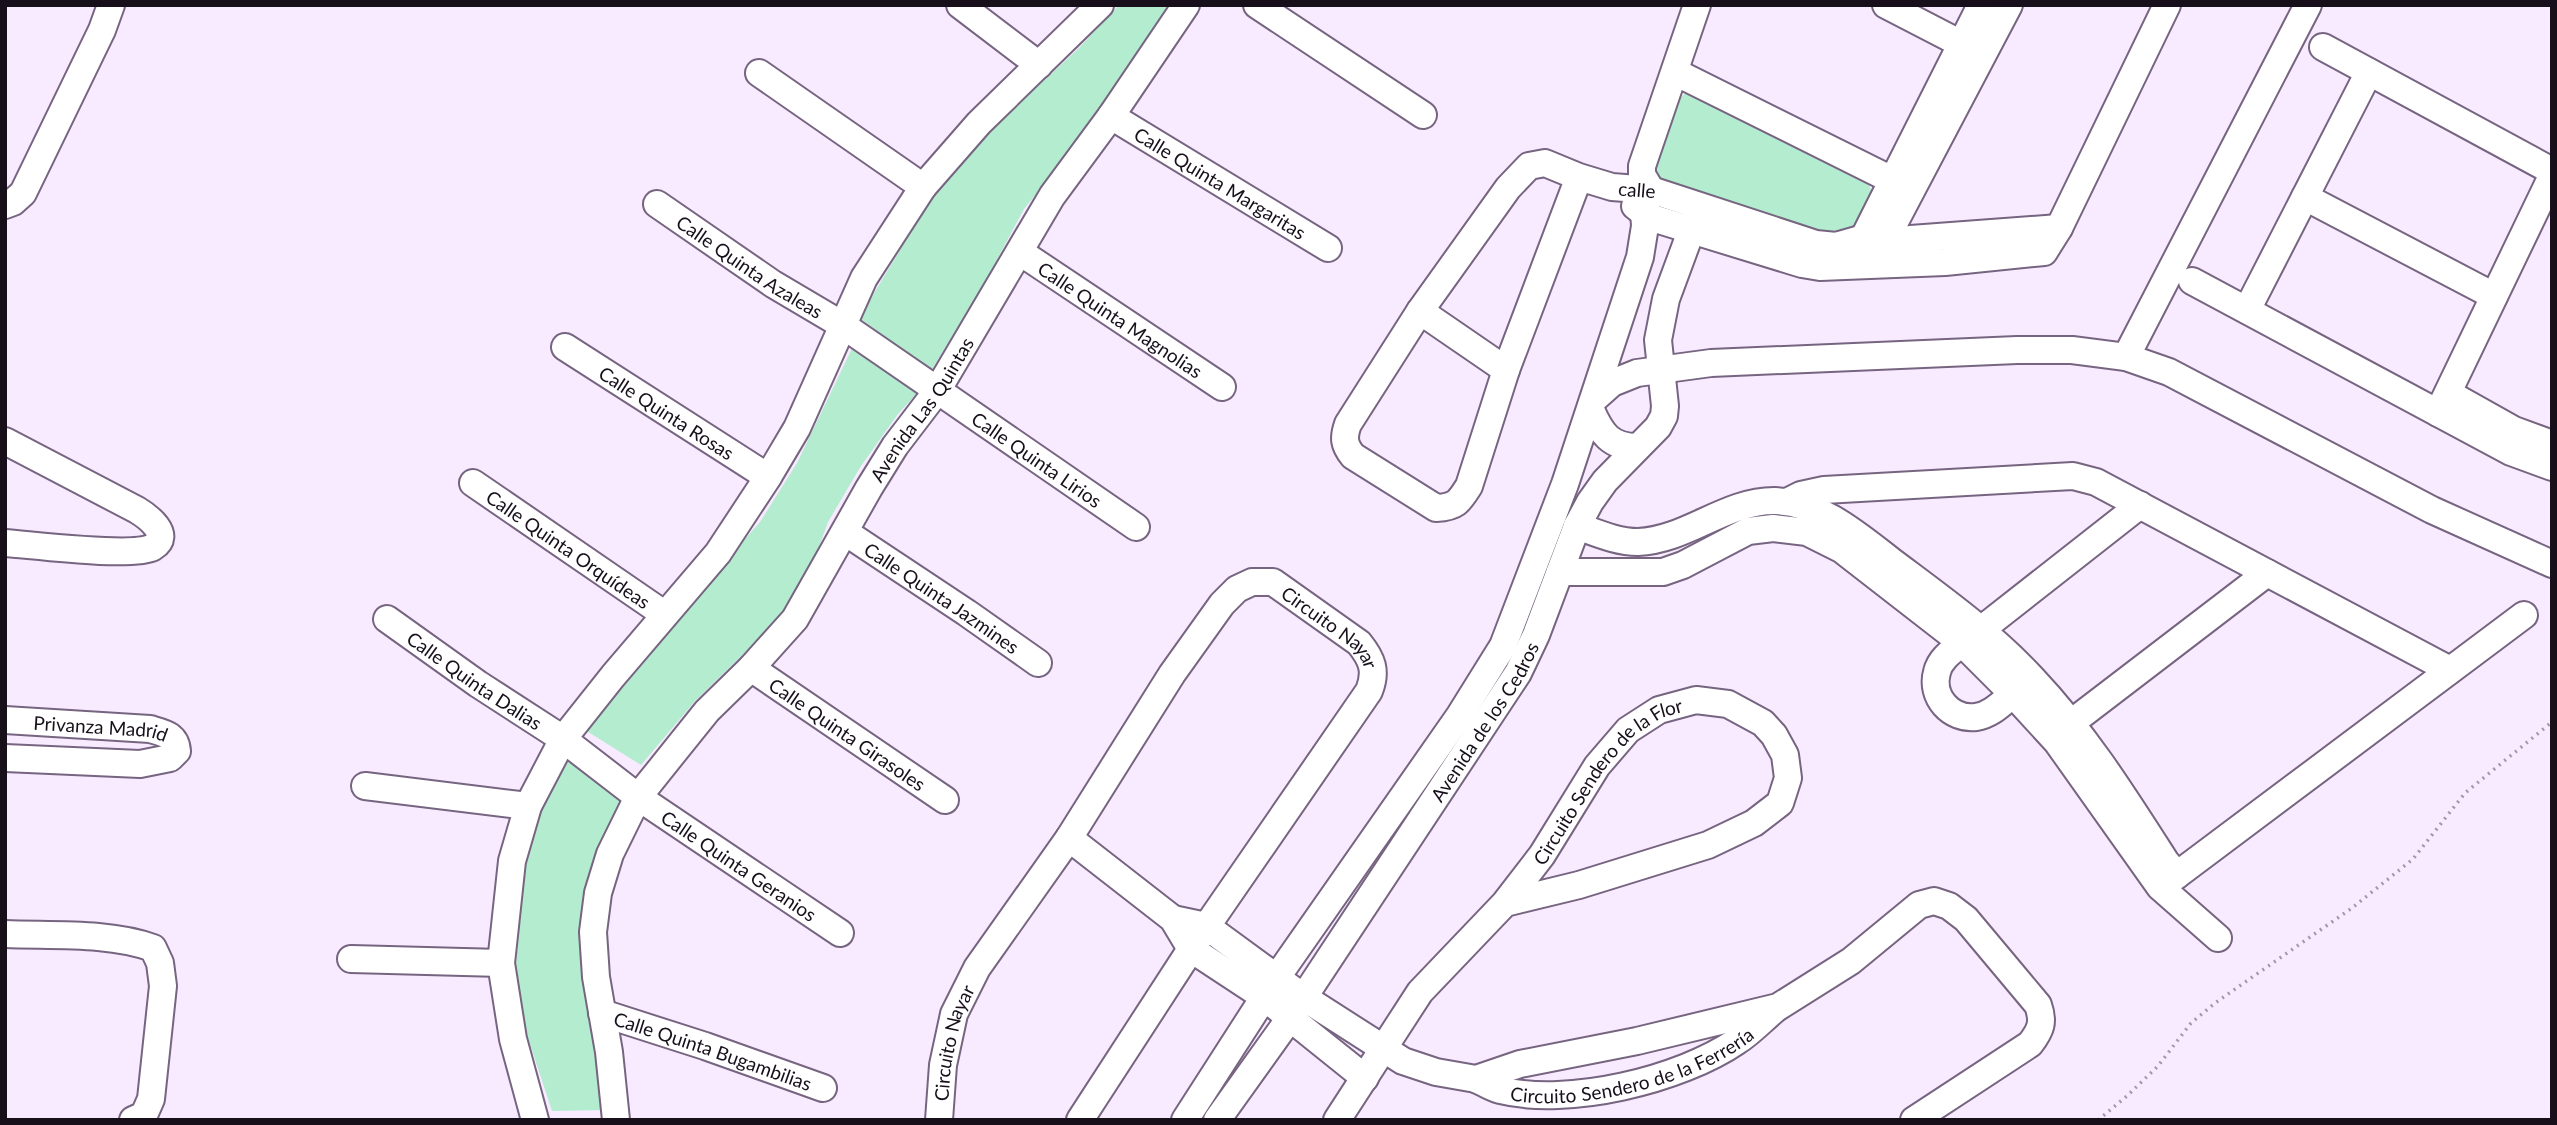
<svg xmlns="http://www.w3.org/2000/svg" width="2557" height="1125" font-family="Lato,sans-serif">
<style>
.green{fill:#b4ecd0}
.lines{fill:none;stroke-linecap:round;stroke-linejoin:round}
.minor-casing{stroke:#766480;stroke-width:30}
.path{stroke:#a398a9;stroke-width:3.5;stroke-dasharray:2 5;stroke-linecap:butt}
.minor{stroke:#fff;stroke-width:26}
.labels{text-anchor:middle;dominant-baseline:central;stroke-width:5;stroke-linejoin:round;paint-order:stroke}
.street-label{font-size:19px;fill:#17101b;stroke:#fefefe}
</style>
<rect width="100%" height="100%" fill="#f8ebff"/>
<g class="green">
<polygon points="1119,5 1177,5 1128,64 1073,148 1024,209 986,280 931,371 859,318 932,197 966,152 1077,50"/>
<polygon points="1686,93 1692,93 1867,181 1873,194 1853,233 1841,240 1663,186 1653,168 1677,100"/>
<polygon points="856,340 920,390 898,414 861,466 828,522 805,585 766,632 696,700 641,765 585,730 619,681 760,522 797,463"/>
<polygon points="569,755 622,799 587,885 607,1110 552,1111 528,1038 513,968 519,875 542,805"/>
</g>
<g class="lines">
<defs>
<g id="minor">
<polyline points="960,5 1039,65"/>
<polyline points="1257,5 1423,115"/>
<polyline points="1886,5 1975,51"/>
<polyline points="2323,47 2552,171"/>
<polyline points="1675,72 1908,188"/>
<polyline points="759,73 923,187"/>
<path id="s1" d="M 1111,116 L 1328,248"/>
<path id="s2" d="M 1579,177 L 1506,370 L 1469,486 C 1459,502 1456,507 1436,508 L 1353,456 C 1344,445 1343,438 1348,424 L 1420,311 L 1508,188 L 1529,166 L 1545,163 L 1579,177 L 1612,187 L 1651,190 L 1816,244 L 1836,246 L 1864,238 L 1884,241 L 2059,228"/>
<polyline points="2305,197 2494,296"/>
<path id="s3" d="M 657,204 L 773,284 L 844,326 L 1136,527"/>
<polyline points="5,205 13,202 23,193 102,30 111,5"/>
<polyline points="1635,206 1649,217 1802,264 1820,267 1945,262 2044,252 2059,228 2167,5"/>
<polyline points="1857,251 1981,5"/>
<path id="s4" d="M 1020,252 L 1222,387"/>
<polyline points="1879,252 2009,5"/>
<polyline points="2192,281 2511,452 2552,467"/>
<polyline points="2247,310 2369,72"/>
<polyline points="1420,311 1506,370"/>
<path id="s5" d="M 565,347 L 768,477"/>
<polyline points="2126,357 2308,5"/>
<polyline points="2448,393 2514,430 2552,444"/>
<polyline points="1594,399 1612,383 1637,373 1711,363 2017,350 2072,350 2126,357 2169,372 2432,510 2552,564"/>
<path d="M 1591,410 C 1601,433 1610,447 1637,447"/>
<polyline points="2438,413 2552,176"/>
<path d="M 5,441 L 137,510 C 147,516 173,535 153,547 C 133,558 33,545 5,543"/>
<path id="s6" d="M 473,483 L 664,614"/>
<polyline points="1787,502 1801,495 1824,490 2073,476 2096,482 2450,670"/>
<path d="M 1577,526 C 1597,533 1617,542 1638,542 C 1687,540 1725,501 1774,501 C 1821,502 1859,536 1894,563 C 1942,599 1991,634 2032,678 C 2085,734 2125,798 2166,862 L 2177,875"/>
<path id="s7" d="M 845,532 L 967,613 L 1038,663"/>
<polyline points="1560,572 1663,572 1683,565 1748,531 1773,528 1807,532 1841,549 1962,643 2013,694 2057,742 2160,887 2218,938"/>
<path id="s8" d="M 387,619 L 478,684 L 563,739 L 638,797 L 840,933"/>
<polyline points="1982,629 2140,505"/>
<path d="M 1962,643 C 1952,651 1940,659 1937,672 C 1930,697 1951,720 1976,717 C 1991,715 2002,703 2013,694"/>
<path id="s9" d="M 751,668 L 945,800"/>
<path id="s10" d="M 5,720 L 150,729 C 164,733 176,735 177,751 L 170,758 L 140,764 L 5,758"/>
<polyline points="2071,723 2267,573"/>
<polyline points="365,786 528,806"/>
<polyline points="1069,838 1173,919 1191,949 1264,997 1365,1078"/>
<polyline points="2165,884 2524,615"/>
<path d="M 1173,919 L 1206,926 L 1303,997 L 1403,1061 L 1436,1072 L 1476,1079 L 1520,1064 L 1637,1041 L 1778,1007 L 1851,961 L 1919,905 L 1934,901 L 1949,906 L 1966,919 L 2038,1005 C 2044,1022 2041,1030 2030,1044 L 1914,1120"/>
<path d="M 5,934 C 52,936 110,932 153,948 L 160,963 L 163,986 L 151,1099 L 144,1115 L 133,1120"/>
<polyline points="351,959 501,963"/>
<path id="s11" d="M 602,1013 L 705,1046 L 823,1088"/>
<path id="s12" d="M 1476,1079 C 1484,1083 1492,1088 1500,1090 C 1568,1107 1680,1080 1737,1041 C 1750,1033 1762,1020 1774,1010"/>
<polyline points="535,1120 513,1039 501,963 512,861 528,806 563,739 613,676 718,553 768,477 797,428 864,278 923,187 979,123 1100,5"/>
<path id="s13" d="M 616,1120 L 609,1052 L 596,977 L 593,932 L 598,893 L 610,854 L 638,797 L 707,711 L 751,668 L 795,619 L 869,488 L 895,446 L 937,391 L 1052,196 L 1111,116 L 1186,5"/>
<path id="s14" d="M 939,1120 L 943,1065 L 954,1014 L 977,968 L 1069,838 L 1172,674 L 1222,604 L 1237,589 L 1252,582 L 1273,582 L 1359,643 C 1372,659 1377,671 1369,691 L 1191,949 L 1080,1120"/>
<polyline points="1185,1120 1277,977 1460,715 1503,646 1565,484 1640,257 1645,226 1644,211 1651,190 1642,175 1642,166 1697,5"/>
<path id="s15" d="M 1217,1120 L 1290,1018 L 1518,673 L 1536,635 L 1577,526 L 1590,502 L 1605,481 L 1658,427 L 1664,416 L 1665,406 L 1658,340 L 1666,299 L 1700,207"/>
<path id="s16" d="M 1337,1120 L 1420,992 L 1505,903 L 1542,855 L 1597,766 L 1628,730 L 1659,710 L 1696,700 L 1728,704 L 1763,723 L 1774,735 L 1785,755 L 1788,778 L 1780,803 L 1754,823 L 1708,845 L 1579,885 L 1505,903"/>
</g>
</defs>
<use href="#minor" class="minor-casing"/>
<polyline class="path" points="2098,1120 2127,1096 2158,1066 2191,1023 2215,1003 2352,908 2413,859 2465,793 2552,722"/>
<use href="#minor" class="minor"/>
</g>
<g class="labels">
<g class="street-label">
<text stroke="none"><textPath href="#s1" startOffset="128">Calle Quinta Margaritas</textPath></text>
<text stroke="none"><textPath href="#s2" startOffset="931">calle</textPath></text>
<text stroke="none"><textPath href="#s3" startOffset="112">Calle Quinta Azaleas</textPath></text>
<text stroke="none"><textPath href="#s4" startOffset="121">Calle Quinta Magnolias</textPath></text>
<text stroke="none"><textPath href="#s13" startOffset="816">Avenida Las Quintas</textPath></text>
<text stroke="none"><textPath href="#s5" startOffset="121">Calle Quinta Rosas</textPath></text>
<text stroke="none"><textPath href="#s3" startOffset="458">Calle Quinta Lirios</textPath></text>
<text stroke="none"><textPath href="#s6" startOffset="116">Calle Quinta Orquídeas</textPath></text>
<text stroke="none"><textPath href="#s7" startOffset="117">Calle Quinta Jazmines</textPath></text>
<text stroke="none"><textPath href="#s14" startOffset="730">Circuito Nayar</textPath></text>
<text stroke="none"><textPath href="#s8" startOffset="107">Calle Quinta Dalias</textPath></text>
<text stroke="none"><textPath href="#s15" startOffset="480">Avenida de los Cedros</textPath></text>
<text stroke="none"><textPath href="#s10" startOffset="96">Privanza Madrid</textPath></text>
<text stroke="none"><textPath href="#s9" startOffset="117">Calle Quinta Girasoles</textPath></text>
<text stroke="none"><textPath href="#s16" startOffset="438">Circuito Sendero de la Flor</textPath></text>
<text stroke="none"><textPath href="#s8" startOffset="430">Calle Quinta Geranios</textPath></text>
<text stroke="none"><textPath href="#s14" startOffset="79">Circuito Nayar</textPath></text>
<text stroke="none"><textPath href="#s11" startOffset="117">Calle Quinta Bugambilias</textPath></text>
<text stroke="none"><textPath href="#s12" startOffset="164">Circuito Sendero de la Ferrería</textPath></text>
</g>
</g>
<rect width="2557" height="1125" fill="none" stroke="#17101b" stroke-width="14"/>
</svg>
